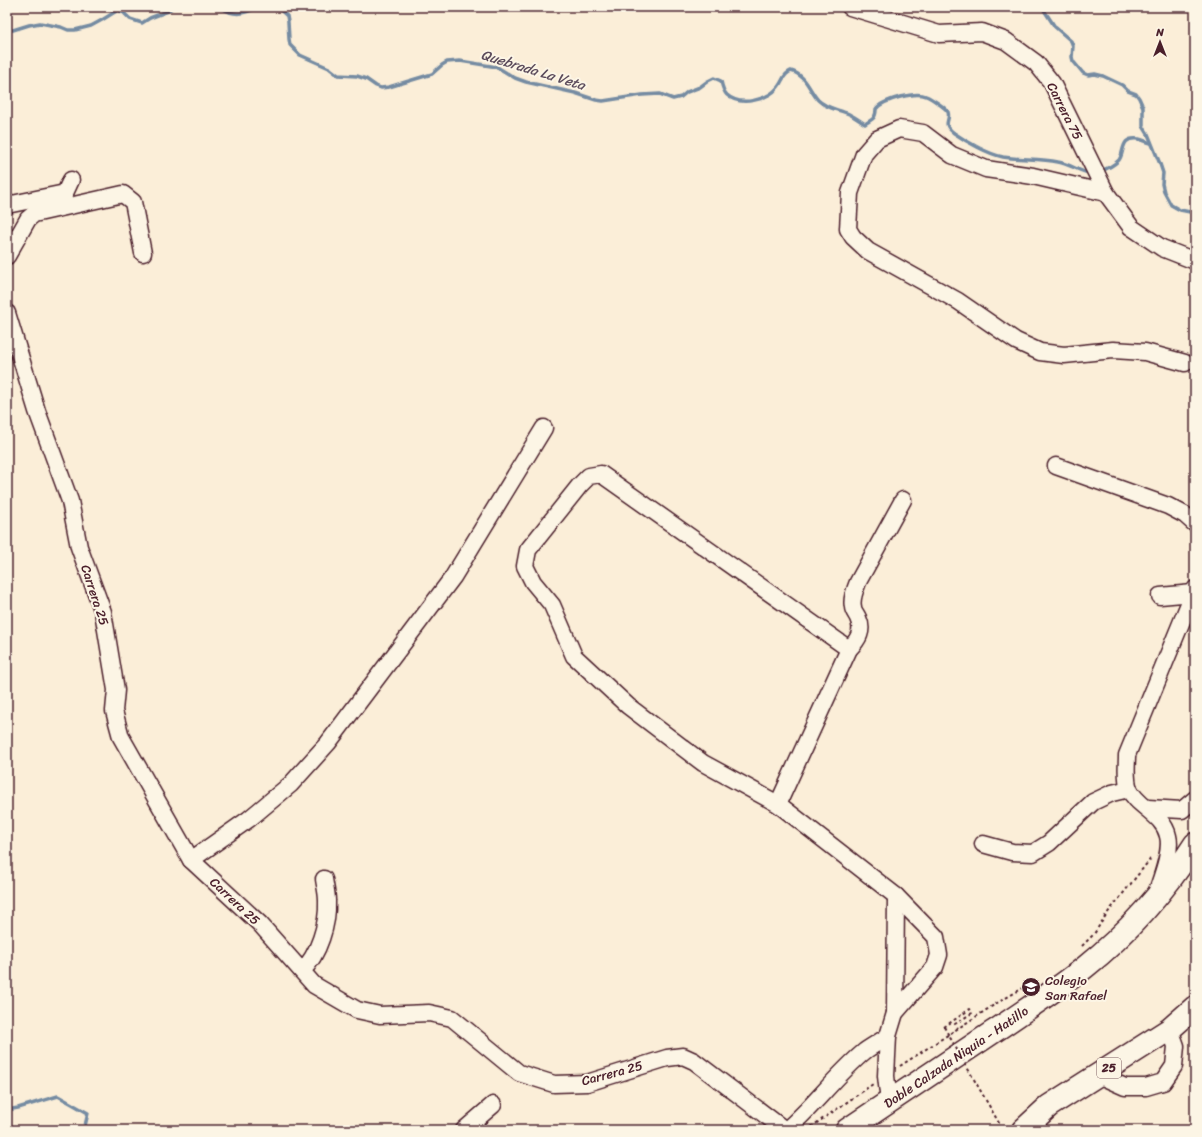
<svg xmlns="http://www.w3.org/2000/svg" width="1202" height="1137" font-family="Sriracha,sans-serif">
<style>
.lines{fill:none;stroke-linecap:round;stroke-linejoin:round}
.stream{stroke:#748ba2;stroke-width:3.5}
.minor-casing{stroke:#4a1f2b;stroke-width:19}
.highway-casing{stroke:#4a1f2b;stroke-width:25}
.path{stroke:#4a1f2b;stroke-width:2;stroke-dasharray:3 3;stroke-linecap:butt}
.minor{stroke:#fcf5e5;stroke-width:16}
.highway{stroke:#fcf5e5;stroke-width:22}
.path-bridge{stroke:#4a1f2b;stroke-width:2;stroke-dasharray:3 3;stroke-linecap:butt}
.labels{text-anchor:middle;dominant-baseline:central;stroke-width:4;stroke-linejoin:round;paint-order:stroke}
.shield{fill:#fcf5e5;stroke:#7f5f63;stroke-width:1}
.shield-label{font-size:12px;font-weight:bold;fill:#4a1f2b}
.street-label{font-size:13px;fill:#4a1f2b;stroke:#fcf5e5}
.poi-label{font-size:13px;fill:#4a1f2b;stroke:#fcf5e5;text-anchor:start}
.water-label{font-size:14px;font-style:italic;fill:#5c4c5c;stroke:#fcf5e5}
</style>
<rect width="100%" height="100%" fill="#fbeed8"/>
<filter id="ink" filterUnits="userSpaceOnUse"><feTurbulence type="fractalNoise" baseFrequency=".025" numOctaves="2"/><feDisplacementMap in="SourceGraphic" scale="8" xChannelSelector="R" yChannelSelector="G"/><feConvolveMatrix kernelMatrix="1 2 1 2 8 2 1 2 1" color-interpolation-filters="sRGB"/></filter>
<g filter="url(#ink)">
<g class="lines">
<g class="stream">
<path d="M 220,7 C 235,17 243,14 259,7"/>
<path d="M 277,7 L 287,16 L 288,22 L 289,39 L 290,45 L 300,55 L 329,68 L 338,75 L 357,76 L 366,79 L 376,86 L 381,88 L 389,87 L 432,74 L 442,65 L 447,62 L 460,61 L 497,67 L 515,78 L 526,82 L 575,93 L 596,100 L 603,101 L 642,95 L 660,94 L 673,99 L 681,97 L 687,92 L 700,87 L 708,81 L 714,78 L 721,81 C 722,86 724,92 727,95 C 740,107 768,100 778,87 C 783,81 783,74 791,71 C 806,75 809,90 818,100 C 827,109 838,109 849,114 C 855,117 860,121 865,124 C 872,119 876,119 876,109 C 882,100 916,91 926,96 C 931,98 946,108 948,112 C 951,121 941,123 954,133 C 967,142 988,154 1003,157 C 1021,160 1040,158 1058,162 C 1070,164 1080,172 1092,174"/>
<polyline points="1042,7 1055,27 1071,41 1073,46 1072,57 1073,61 1083,73 1088,75 1095,74 1103,76 1122,85 1128,91 1136,94 1139,98 1143,107 1143,126 1148,134 1160,164 1163,173 1162,184 1164,192 1171,205 1180,210 1195,213"/>
<polyline points="7,30 13,30 29,25 40,23 61,27 68,30 75,30 91,26 102,20 118,10 124,13 130,19 142,23 150,18 168,11 173,7"/>
<path d="M 1100,171 C 1107,169 1113,166 1119,160 C 1125,152 1120,136 1139,139 C 1143,140 1147,142 1151,143"/>
<polyline points="7,1110 18,1108 58,1096 88,1113 84,1130"/>
</g>
<defs>
<g id="minor">
<polyline points="850,7 939,34 982,32 1006,41 1036,63 1052,83 1106,193 1131,227 1162,248 1195,261"/>
<polyline points="1106,193 1033,176 986,169 952,155 923,133 899,129 877,139 864,154 850,193 848,229 853,237 868,251 958,301 1016,341 1040,352 1064,355 1113,350 1145,352 1185,363"/>
<polyline points="7,205 65,193 71,180"/>
<polyline points="7,256 28,219 34,214 123,194 133,202 143,253"/>
<polyline points="7,313 37,411 70,501 79,547 103,612 116,690 114,711 121,737 191,860 260,924 314,985 357,1010 380,1015 429,1013 452,1018 519,1073 554,1084 587,1083 667,1058 683,1056 694,1061 785,1130"/>
<polyline points="1056,466 1168,506 1185,515 1195,524"/>
<polyline points="1160,596 1193,593"/>
<polyline points="849,649 601,474 589,476 580,485 528,550 525,566 533,582 552,605 574,656 628,706 703,763 778,804 896,896 936,937 939,955 935,967 895,1013 888,1036 886,1076 889,1102"/>
<path d="M 778,804 L 849,649 C 858,640 864,631 858,618 C 857,615 853,611 853,607 C 851,599 855,590 858,582 L 903,500"/>
<polyline points="1148,808 1182,810 1195,799"/>
<polyline points="983,844 1012,852 1033,853 1049,843 1093,802 1112,793 1129,789"/>
<polyline points="191,860 249,819 291,784 328,743 453,577 544,428"/>
<path d="M 1157,891 C 1162,876 1172,851 1168,836 C 1163,814 1137,807 1129,789 C 1125,778 1127,766 1127,755 L 1195,589"/>
<path d="M 302,971 C 319,954 328,924 327,901 C 327,893 325,886 324,879"/>
<polyline points="895,1013 896,896"/>
<polyline points="1098,1075 1125,1087 1146,1087 1163,1082 1174,1066 1176,1046 1170,1029"/>
<polyline points="464,1130 493,1105"/>
<path d="M 786,1130 C 814,1106 836,1075 865,1051 C 872,1046 881,1041 888,1036"/>
</g>
<g id="highway">
<path d="M 847,1130 C 895,1098 944,1065 993,1032 C 1024,1011 1055,991 1084,968 C 1128,933 1165,891 1195,844"/>
<polyline points="1023,1130 1049,1106 1170,1029 1195,1007"/>
</g>
</defs>
<use href="#minor" class="minor-casing"/>
<use href="#highway" class="highway-casing"/>
<g class="path">
<polyline points="1192,786 1195,778"/>
<polyline points="1082,946 1094,934 1106,915 1152,857"/>
<polyline points="944,1027 970,1009 972,1013 955,1024 958,1028"/>
<polyline points="900,1066 997,1003 1035,981"/>
<polyline points="811,1127 873,1084"/>
</g>
<use href="#minor" class="minor"/>
<use href="#highway" class="highway"/>
<polyline class="path-bridge" points="944,1027 1003,1130"/>
</g>
</g>
<defs>
<symbol id="school-disc" viewBox="-11 -11 22 22"><circle r="9.5" fill="#4a1f2b" stroke="#fcf5e5"/><path d="M0-5L7-2L0 1L-7-2ZM-4 1L0 2.5L4 1V4Q0 6-4 4Z" fill="#fff"/></symbol>
</defs>
<g fill-rule="evenodd">
<use href="#school-disc" x="1020" y="976" width="22" height="22"/>
</g>
<g class="labels">
<rect class="shield" x="1097" y="1058" width="24" height="20" rx="3"/>
<g class="shield-label">
<text x="1109" y="1068">25</text>
</g>
<g class="street-label">
<text transform="translate(1065 111) rotate(63)">Carrera 75</text>
<text transform="translate(95 595) rotate(72)">Carrera 25</text>
<text transform="translate(235 901) rotate(43)">Carrera 25</text>
<text transform="translate(956 1057) rotate(-34)">Doble Calzada Niquia - Hatillo</text>
<text transform="translate(612 1073) rotate(-15)">Carrera 25</text>
</g>
<g class="poi-label">
<text x="1045" y="980">Colegio<tspan x="1045" dy="15">San Rafael</tspan></text>
</g>
<g class="water-label">
<text transform="translate(533 70) rotate(17)">Quebrada La Veta</text>
</g>
</g>
<rect width="1202" height="1137" fill="none" stroke="#fcf5e5" stroke-width="24"/>
<rect x="12" y="12" width="1178" height="1113" fill="none" stroke="#4a1f2b" stroke-width="1.5" filter="url(#ink)"/>
<g transform="translate(1160 42)" stroke="#fcf5e5" stroke-width="3" paint-order="stroke">
<path d="M0-3L7 15L0 10L-7 15Z" fill="#4a1f2b"/>
<text y="-6" font-size="11" font-weight="bold" text-anchor="middle" fill="#4a1f2b">N</text>
</g>
</svg>
